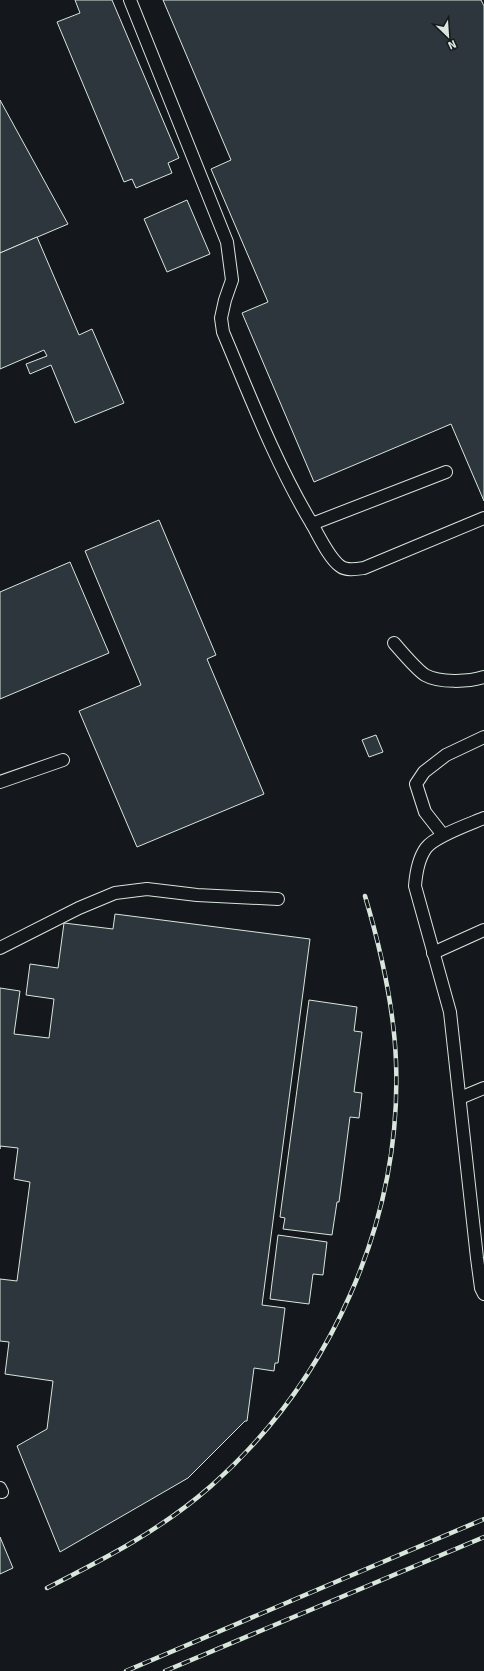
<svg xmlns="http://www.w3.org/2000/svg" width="484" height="1671" font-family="Signika,sans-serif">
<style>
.building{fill:#2c363c;stroke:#d8e6dc}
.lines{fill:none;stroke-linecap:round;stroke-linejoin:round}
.service-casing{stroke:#d8e6dc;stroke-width:14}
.service{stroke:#14181c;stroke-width:12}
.rail-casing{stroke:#d8e6dc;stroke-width:4.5}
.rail{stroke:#14181c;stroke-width:3;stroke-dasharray:9;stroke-linecap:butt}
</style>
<rect width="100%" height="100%" fill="#14181c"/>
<g class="building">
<polygon points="75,0 112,0 179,158 168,163 172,173 136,188 132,179 124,182 57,22 80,13"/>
<polygon points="163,0 481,0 484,6 484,501 451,424 314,482 242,313 268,302 211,169 231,160"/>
<polygon points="0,100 68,224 0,253"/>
<polygon points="187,200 210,254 167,272 144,219"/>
<polygon points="37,237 79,335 92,329 124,403 75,423 51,365 30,374 26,364 47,356 44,350 0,369 0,253"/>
<polygon points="159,520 216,655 207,659 264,794 137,847 79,711 141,685 85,551"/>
<polygon points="70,562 109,653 0,699 0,592"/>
<polygon points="376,735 383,752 369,757 362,740"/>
<polygon points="115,914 310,939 262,1305 285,1308 278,1363 275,1363 274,1371 254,1368 247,1421 245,1421 188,1478 60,1552 17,1446 47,1429 53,1381 5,1374 9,1342 0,1341 0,1279 17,1281 30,1182 14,1179 18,1148 0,1146 0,1149 0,988 20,991 14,1034 49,1038 54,999 26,995 30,964 58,968 64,923 113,929"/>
<polygon points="309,1000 357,1007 354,1031 362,1032 354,1092 362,1093 359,1118 350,1117 339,1202 337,1202 332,1235 283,1229 285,1218 280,1217"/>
<polygon points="278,1235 327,1242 323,1275 313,1274 309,1304 270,1299"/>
<polygon points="0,1537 13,1568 0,1574"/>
</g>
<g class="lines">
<defs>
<g id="service">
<path d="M 130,0 L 227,242 L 232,280 L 225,300 L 221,318 L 223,332 C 250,396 276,464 312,524 L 446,472"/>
<path d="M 312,524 C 319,536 329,558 340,566 C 346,571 357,569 364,568 L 484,518"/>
<path d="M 394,643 C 402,652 416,669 425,675 C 439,683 469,682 484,677"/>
<polyline points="0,782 63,760"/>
<path d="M 484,818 C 470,824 435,836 426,848 C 418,859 416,873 415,886 L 450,1012 L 477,1258 L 481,1288 L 484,1294"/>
<polyline points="443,835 425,812 416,784 424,772 446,755 484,737"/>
<polyline points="0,948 79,908 115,893 147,889 197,895 278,899"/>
<polyline points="433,953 484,930"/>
<polyline points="460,1098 484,1088"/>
<polyline points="0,1488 2,1492"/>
</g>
</defs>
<use href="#service" class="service-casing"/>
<use href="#service" class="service"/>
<defs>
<g id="rail">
<path d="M 47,1588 C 106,1558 161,1530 211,1486 C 330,1381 402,1221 396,1062 C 394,1005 381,950 365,896"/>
<polyline points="126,1671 484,1519"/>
<polyline points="165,1671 484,1537"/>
</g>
</defs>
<use href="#rail" class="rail-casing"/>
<use href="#rail" class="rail"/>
</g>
<g transform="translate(448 36) rotate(155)" stroke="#14181c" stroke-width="3" paint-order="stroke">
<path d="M0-3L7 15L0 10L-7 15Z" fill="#d8e6dc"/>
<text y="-6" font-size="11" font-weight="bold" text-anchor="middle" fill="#d8e6dc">N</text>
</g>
</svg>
